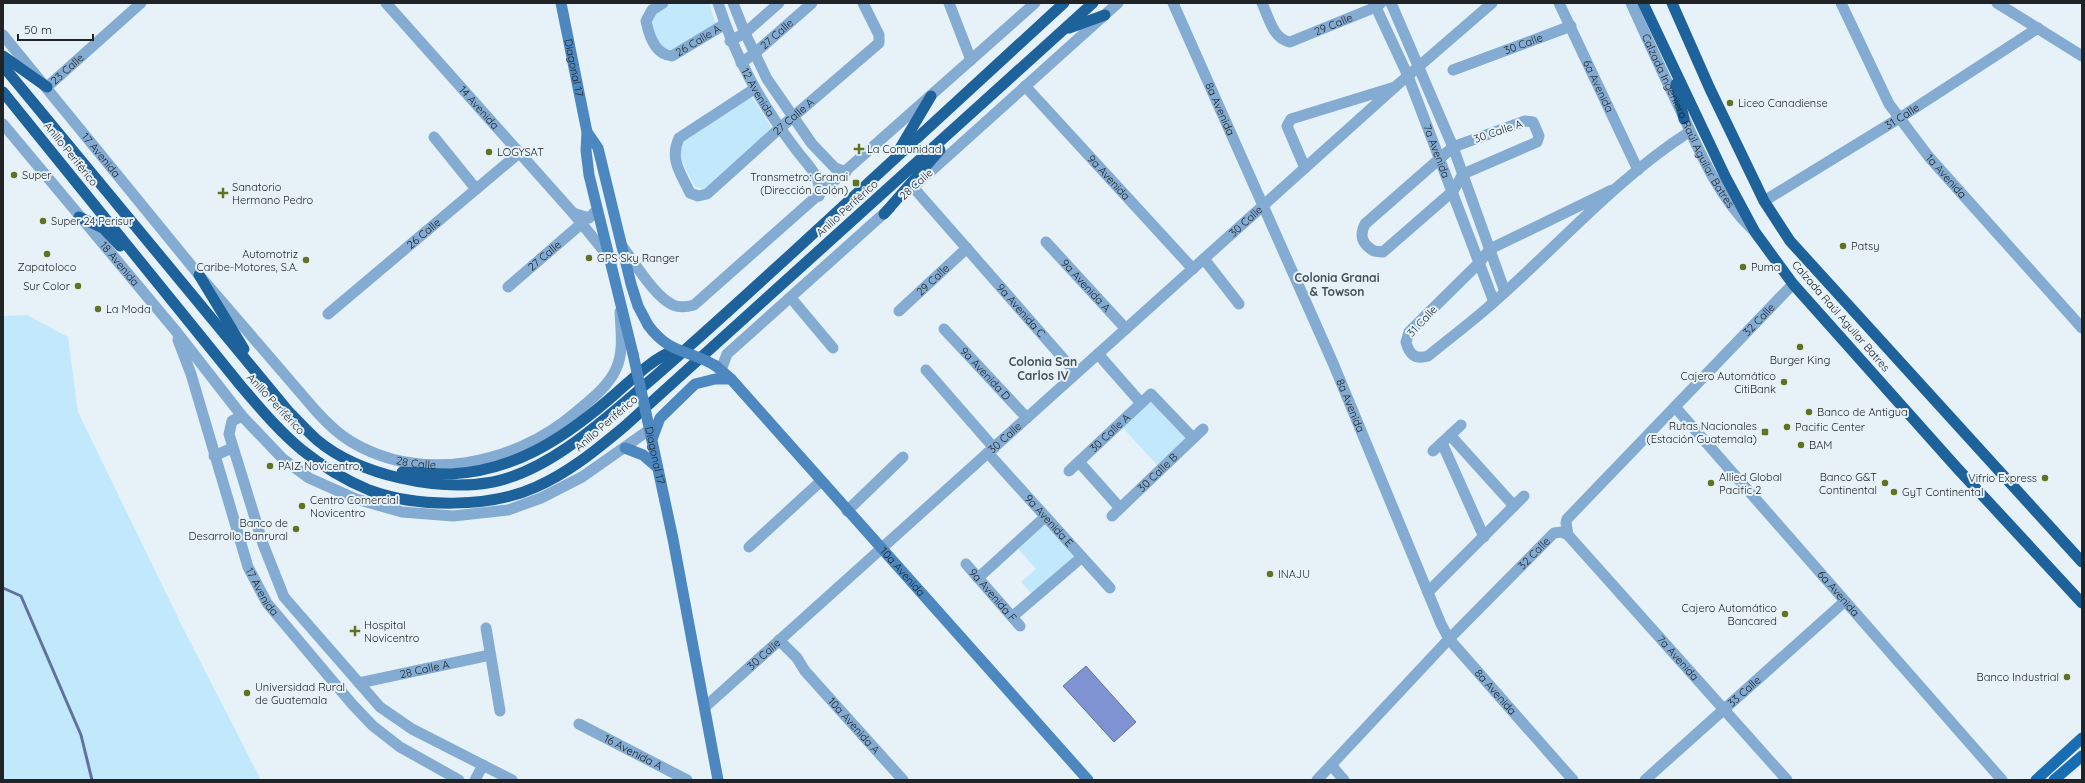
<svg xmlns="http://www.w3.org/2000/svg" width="2085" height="783" font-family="Quicksand,sans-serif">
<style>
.green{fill:#c2e9fb}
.water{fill:#7f93d3;stroke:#62729f}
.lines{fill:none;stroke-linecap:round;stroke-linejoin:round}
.stream{stroke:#62729f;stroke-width:3}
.minor{stroke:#84abd2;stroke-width:11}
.tertiary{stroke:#84abd2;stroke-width:11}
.secondary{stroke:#4c87c0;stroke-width:11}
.primary{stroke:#186db3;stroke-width:11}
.trunk{stroke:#1e629c;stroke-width:11}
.secondary-bridge{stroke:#4c87c0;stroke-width:11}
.poi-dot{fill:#617322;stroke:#e6f2f8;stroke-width:1.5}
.labels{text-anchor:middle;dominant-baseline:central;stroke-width:4;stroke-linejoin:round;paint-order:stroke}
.street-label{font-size:11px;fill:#202426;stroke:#e6f2f8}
.poi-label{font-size:11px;fill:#202426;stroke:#e6f2f8;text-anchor:start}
.neighbourhood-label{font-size:12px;font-weight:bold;fill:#455055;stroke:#e6f2f8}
</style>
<rect width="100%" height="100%" fill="#e6f2f8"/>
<g class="green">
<polygon points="672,3 709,3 716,25 662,55 646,18"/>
<polygon points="751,96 772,128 705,189 695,187 679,156 682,143"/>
<polygon points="27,315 68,337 78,412 182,626 261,780 3,780 3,316"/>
<polygon points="1151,401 1186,439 1158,466 1123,428"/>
<polygon points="1045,525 1074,557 1032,594 1021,582 1036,569 1018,549"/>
</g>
<polygon class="water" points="1086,666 1136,722 1114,742 1063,686"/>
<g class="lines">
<polyline class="stream" points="3,588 21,596 81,735 92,780"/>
<g class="minor">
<path id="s1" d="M 386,3 L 573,213 L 608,256"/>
<path id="s2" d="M 663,3 L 652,10 L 646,21 C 649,36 655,55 672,56 L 725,24"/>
<path id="s3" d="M 718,3 C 736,59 761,104 797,151 C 807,164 823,178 819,196"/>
<polyline points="733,3 745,33 767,79 812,144 835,168 846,172"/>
<polyline points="949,3 971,60"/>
<path id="s4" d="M 1173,3 L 1333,363 L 1441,624 L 1449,639 L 1573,780"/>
<path id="s5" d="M 1262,3 C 1269,18 1273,39 1290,42 L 1376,7 L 1381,3"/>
<path id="s6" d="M 1374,3 L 1408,76 L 1494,302"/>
<polyline points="1391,3 1453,147 1505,292"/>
<path id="s7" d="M 1559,3 L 1638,170"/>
<polyline points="1997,3 2082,56"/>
<polyline points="730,41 745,33 779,3"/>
<path id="s8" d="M 741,63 L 755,53 L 812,3"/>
<path id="s9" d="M 1453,70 L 1571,26"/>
<path id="s10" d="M 1025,86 L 1193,269"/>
<path id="s11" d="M 47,87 L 141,3"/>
<path id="s12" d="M 754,89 L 679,138 C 669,160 681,173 690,193 L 698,196 L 707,194 L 780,128 L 879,43 L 879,35 L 863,3"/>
<path d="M 1525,121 L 1533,122 L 1539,136 L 1537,142 L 1463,174 L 1453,191 L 1383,252 L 1374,251 C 1362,244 1359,236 1365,224 L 1453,147 Z"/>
<polyline points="434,137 476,189"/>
<polyline points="1305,168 1287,126 1291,119 1395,87"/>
<path id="s13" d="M 913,187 L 1076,373"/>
<path d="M 1612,190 L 1490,249 L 1479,263 L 1409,332 L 1406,342 C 1409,354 1415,360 1428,356 C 1450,338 1473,321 1494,302 C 1559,245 1616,179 1689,132"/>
<path id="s14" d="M 1764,201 L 1898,119 L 2038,28"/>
<polyline points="573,213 589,218 597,210"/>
<path id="s15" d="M 1046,242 L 1126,329"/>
<polyline points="1204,259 1239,304"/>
<path id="s16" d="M 508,287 L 581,224"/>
<polyline points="791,298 833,348"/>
<path id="s17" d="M 899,311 L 967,248"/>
<path id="s18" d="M 328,314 L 519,153"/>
<path id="s19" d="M 944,329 L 1027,418"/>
<polyline points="1098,354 1141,403"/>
<polyline points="926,370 994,448"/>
<path id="s20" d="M 1675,407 L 2002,780"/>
<polyline points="1450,435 1514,506"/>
<polyline points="1442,443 1484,537"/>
<polyline points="1433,451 1461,425"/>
<path id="s21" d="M 988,453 L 1110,588"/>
<polyline points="1079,462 1120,508"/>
<path id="s22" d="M 1069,471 L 1151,394 L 1193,438"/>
<polyline points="847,511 903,457"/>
<path id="s23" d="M 1112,516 L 1203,429"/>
<path id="s24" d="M 1568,535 L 1566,523 L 1567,519 L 1793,284"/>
<polyline points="749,547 820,482"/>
<path id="s25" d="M 966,564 L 1020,626"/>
<polyline points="978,578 1045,517"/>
<polyline points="1428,592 1524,496"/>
<polyline points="1012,617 1082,557"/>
<polyline points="486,628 500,711"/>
<path id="s26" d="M 779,640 L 797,658 L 805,671 L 903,780"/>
<path id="s27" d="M 359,683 L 490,655"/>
<path id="s28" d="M 579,724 L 687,780"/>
<polyline points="1331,765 1344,780"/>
<path id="s29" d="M 1317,780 L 1449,639 L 1554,533 L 1562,532 L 1568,535 L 1787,780"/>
<path id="s30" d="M 1645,780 L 1844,602"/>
</g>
<g class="tertiary">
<path id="s31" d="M 1631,3 C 1647,38 1663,74 1680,109 C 1699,151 1718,196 1752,229"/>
<path id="s32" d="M 1841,3 L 1889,104 L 1929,157 L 2082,328"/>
<path id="s33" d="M 3,35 L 199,275 L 316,411 C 326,422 337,433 350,441 C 421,484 514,465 575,413 C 589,401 608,387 616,369 C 624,352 621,331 620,312"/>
<path id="s34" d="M 3,124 L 175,330 L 242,416 L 283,459 L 309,478 L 356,499 L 402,512 L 453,516 L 508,510 L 541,498 L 582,477 L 649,430"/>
<polyline points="910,190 1118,3"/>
<path d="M 622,246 C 635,263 654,296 673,305 C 680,308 687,307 694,305 L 1035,3"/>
<path id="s35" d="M 178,340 L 191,374 L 248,567 L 267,603 L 352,704 L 373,726 L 400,747 L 459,780"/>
<polyline points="721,370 727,354 890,208"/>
<polyline points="242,416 232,421 229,434 263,544 284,597 380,707 412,729 512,780"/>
<polyline points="214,456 232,448"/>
<path id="s36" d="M 705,707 L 1395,87 L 1492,3"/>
<polyline points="475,780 483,765"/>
</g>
<g class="secondary">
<path id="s37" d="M 561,3 L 587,132 L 586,150 L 589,175 L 633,354"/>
<polyline points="587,132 598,148 631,284 638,306 648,325"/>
<path id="s38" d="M 716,366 L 731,379 L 1088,780"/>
<path id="s39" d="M 648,422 L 673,539 L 718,780"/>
<polyline points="652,439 660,418 695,384 715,379 731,379"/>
<polyline points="625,448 643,455 657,467"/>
</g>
<g class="primary">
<polyline points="2036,780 2082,738"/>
<polyline points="2054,780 2082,756"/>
</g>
<g class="trunk">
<polyline points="1643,3 1725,176 1755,232 1793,284 1957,468 2082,603"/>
<polyline points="1672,3 1710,89 1764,201 1790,241 2082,562"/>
<polyline points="1069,28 1105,15"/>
<polyline points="3,56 47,87"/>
<path d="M 3,66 L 289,412 C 298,421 307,431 317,440 C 360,476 439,492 493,482 C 552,470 608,416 652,379 C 699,338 744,297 790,255 C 881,171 972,87 1064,3"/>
<polyline points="1676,84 1684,119"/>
<path d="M 3,92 L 241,386 C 260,408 279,431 302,450 C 322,466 345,480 369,490 C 417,508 490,508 536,487 C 570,472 597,449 625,426 L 1093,3"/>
<polyline points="899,150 931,96"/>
<polyline points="884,214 940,150"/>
<polyline points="79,217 103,228 120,246"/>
<polyline points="199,275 244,349"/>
<path d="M 402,472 C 418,473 435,474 451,474 C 513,471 561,440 607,401 C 629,383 649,360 675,350"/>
</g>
<g class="secondary-bridge">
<path d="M 648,325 C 670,355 688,349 716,366"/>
<polyline points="633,354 648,422"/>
</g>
</g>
<g class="poi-dot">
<circle cx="1730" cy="103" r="4"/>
<path d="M857 143h4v4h4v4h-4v4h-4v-4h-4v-4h4z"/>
<circle cx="489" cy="152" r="4"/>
<circle cx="14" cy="175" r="4"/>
<rect x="852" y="179" width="8" height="8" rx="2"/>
<path d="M221 187h4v4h4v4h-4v4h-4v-4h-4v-4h4z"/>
<circle cx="43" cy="221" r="4"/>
<circle cx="1843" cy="246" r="4"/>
<circle cx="47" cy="254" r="4"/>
<circle cx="589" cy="258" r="4"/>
<circle cx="306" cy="260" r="4"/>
<circle cx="1743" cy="267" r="4"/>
<circle cx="78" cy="286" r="4"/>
<circle cx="98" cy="309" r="4"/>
<circle cx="1800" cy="347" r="4"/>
<circle cx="1784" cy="382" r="4"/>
<circle cx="1809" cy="412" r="4"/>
<circle cx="1787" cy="427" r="4"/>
<rect x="1761" y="428" width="8" height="8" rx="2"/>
<circle cx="1801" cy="445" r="4"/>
<circle cx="270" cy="466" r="4"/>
<circle cx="2045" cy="478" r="4"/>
<circle cx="1711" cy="483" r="4"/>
<circle cx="1885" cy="483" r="4"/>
<circle cx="1894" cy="492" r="4"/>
<circle cx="302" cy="506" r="4"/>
<circle cx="296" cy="529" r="4"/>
<circle cx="1270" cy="574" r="4"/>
<circle cx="1785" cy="614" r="4"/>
<path d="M353 625h4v4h4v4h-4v4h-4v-4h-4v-4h4z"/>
<circle cx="2067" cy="677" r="4"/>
<circle cx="247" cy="693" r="4"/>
</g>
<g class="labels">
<g class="street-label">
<text stroke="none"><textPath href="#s5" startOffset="97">29 Calle</textPath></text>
<text stroke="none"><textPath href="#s8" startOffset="46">27 Calle</textPath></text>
<text stroke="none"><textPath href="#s2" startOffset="103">26 Calle A</textPath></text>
<text stroke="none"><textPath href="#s9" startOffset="75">30 Calle</textPath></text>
<text stroke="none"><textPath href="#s37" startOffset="66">Diagonal 17</textPath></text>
<text stroke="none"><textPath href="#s11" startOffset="27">23 Calle</textPath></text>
<text stroke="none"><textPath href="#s7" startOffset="92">6a Avenida</textPath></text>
<text stroke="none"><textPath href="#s3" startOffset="98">12 Avenida</textPath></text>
<text stroke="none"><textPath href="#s1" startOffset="140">14 Avenida</textPath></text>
<text stroke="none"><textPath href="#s4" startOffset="116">8a Avenida</textPath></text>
<text stroke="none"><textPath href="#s12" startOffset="282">27 Calle A</textPath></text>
<text stroke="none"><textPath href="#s14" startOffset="162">31 Calle</textPath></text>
<text stroke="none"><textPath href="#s31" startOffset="131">Calzada Ingeniero Raúl Aguilar Batres</textPath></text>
<text transform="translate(1498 131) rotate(-19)">30 Calle A</text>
<text stroke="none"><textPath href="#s6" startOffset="161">7a Avenida</textPath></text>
<text transform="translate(71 154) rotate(51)">Anillo Periférico</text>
<text stroke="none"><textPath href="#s33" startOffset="155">17 Avenida</textPath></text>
<text stroke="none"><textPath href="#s32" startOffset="204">1a Avenida</textPath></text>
<text stroke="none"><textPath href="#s10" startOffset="124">9a Avenida</textPath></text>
<text transform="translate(916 184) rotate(-42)">28 Calle</text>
<text transform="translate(847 208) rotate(-42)">Anillo Periférico</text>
<text stroke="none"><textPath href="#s36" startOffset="727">30 Calle</textPath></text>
<text stroke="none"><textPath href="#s18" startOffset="125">26 Calle</textPath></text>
<text stroke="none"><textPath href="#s16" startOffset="48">27 Calle</textPath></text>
<text stroke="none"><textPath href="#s34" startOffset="182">18 Avenida</textPath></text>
<text stroke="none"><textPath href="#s17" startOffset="46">29 Calle</textPath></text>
<text stroke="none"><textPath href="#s15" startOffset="59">9a Avenida A</textPath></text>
<text stroke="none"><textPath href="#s13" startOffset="164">9a Avenida C</textPath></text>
<text transform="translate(1841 316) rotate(49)">Calzada Raúl Aguilar Batres</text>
<text stroke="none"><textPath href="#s24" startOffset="293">32 Calle</textPath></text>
<text transform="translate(1422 321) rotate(-47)">31 Calle</text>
<text stroke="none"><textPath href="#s19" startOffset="61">9a Avenida D</textPath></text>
<text transform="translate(276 404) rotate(47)">Anillo Periférico</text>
<text stroke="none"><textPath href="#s4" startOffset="440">8a Avenida</textPath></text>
<text transform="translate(606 423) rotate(-41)">Anillo Periférico</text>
<text stroke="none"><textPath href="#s22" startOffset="56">30 Calle A</textPath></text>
<text stroke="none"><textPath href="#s36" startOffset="403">30 Calle</textPath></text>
<text stroke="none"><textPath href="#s39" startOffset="34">Diagonal 17</textPath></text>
<text stroke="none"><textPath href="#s33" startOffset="605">28 Calle</textPath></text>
<text stroke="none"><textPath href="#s23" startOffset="63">30 Calle B</textPath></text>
<text stroke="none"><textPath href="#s21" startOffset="91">9a Avenida E</textPath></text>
<text stroke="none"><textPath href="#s29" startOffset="314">32 Calle</textPath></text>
<text stroke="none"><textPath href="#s38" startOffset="278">10a Avenida</textPath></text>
<text stroke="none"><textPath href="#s35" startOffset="266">17 Avenida</textPath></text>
<text stroke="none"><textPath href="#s20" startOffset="248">6a Avenida</textPath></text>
<text stroke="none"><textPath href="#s25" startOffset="41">9a Avenida F</textPath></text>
<text stroke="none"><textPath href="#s36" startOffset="79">30 Calle</textPath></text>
<text stroke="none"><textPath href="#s29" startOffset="522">7a Avenida</textPath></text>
<text stroke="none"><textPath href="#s27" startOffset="67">28 Calle A</textPath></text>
<text stroke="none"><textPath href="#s30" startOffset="133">33 Calle</textPath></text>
<text stroke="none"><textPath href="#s4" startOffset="764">8a Avenida</textPath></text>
<text stroke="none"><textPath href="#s26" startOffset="114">10a Avenida A</textPath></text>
<text stroke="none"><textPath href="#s28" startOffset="61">16 Avenida A</textPath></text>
</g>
<g class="poi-label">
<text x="1738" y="103">Liceo Canadiense</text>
<text x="867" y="149">La Comunidad</text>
<text x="497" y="152">LOGYSAT</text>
<text x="22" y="175">Super</text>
<text x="848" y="177" text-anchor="end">Transmetro: Granai<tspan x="848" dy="13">(Dirección Colón)</tspan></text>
<text x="232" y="187">Sanatorio<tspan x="232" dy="13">Hermano Pedro</tspan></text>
<text x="51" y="221">Super 24 Perisur</text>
<text x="1851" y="246">Patsy</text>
<text x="298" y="254" text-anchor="end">Automotriz<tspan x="298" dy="13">Caribe-Motores, S.A.</tspan></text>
<text x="597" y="258">GPS Sky Ranger</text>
<text x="47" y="267" text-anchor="middle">Zapatoloco</text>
<text x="1751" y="267">Puma</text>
<text x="70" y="286" text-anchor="end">Sur Color</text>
<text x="106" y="309">La Moda</text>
<text x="1800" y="360" text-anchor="middle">Burger King</text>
<text x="1776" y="376" text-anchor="end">Cajero Automático<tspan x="1776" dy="13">CitiBank</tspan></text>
<text x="1817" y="412">Banco de Antigua</text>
<text x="1757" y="426" text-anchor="end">Rutas Nacionales<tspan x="1757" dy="13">(Estación Guatemala)</tspan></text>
<text x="1795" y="427">Pacific Center</text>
<text x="1809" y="445">BAM</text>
<text x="278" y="466">PAIZ Novicentro.</text>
<text x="1719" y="477">Allied Global<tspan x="1719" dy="13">Pacific 2</tspan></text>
<text x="1877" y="477" text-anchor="end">Banco G&amp;T<tspan x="1877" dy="13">Continental</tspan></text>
<text x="2037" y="478" text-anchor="end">Vifrio Express</text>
<text x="1902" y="492">GyT Continental</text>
<text x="310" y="500">Centro Comercial<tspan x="310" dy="13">Novicentro</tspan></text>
<text x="288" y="523" text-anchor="end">Banco de<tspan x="288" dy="13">Desarrollo Banrural</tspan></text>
<text x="1278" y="574">INAJU</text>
<text x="1777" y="608" text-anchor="end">Cajero Automático<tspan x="1777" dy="13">Bancared</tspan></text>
<text x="364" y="625">Hospital<tspan x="364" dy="13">Novicentro</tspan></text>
<text x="2059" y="677" text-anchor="end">Banco Industrial</text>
<text x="255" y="687">Universidad Rural<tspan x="255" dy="13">de Guatemala</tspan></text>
</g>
<g class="neighbourhood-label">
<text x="1337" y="277">Colonia Granai<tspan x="1337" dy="14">&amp; Towson</tspan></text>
<text x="1043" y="361">Colonia San<tspan x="1043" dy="14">Carlos IV</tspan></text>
</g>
</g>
<rect width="2085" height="783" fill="none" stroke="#202426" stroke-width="8"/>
<path d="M18 34v6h75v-6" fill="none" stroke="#202426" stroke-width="2"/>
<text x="24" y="34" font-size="12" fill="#202426" stroke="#e6f2f8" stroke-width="3" paint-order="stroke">50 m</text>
</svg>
